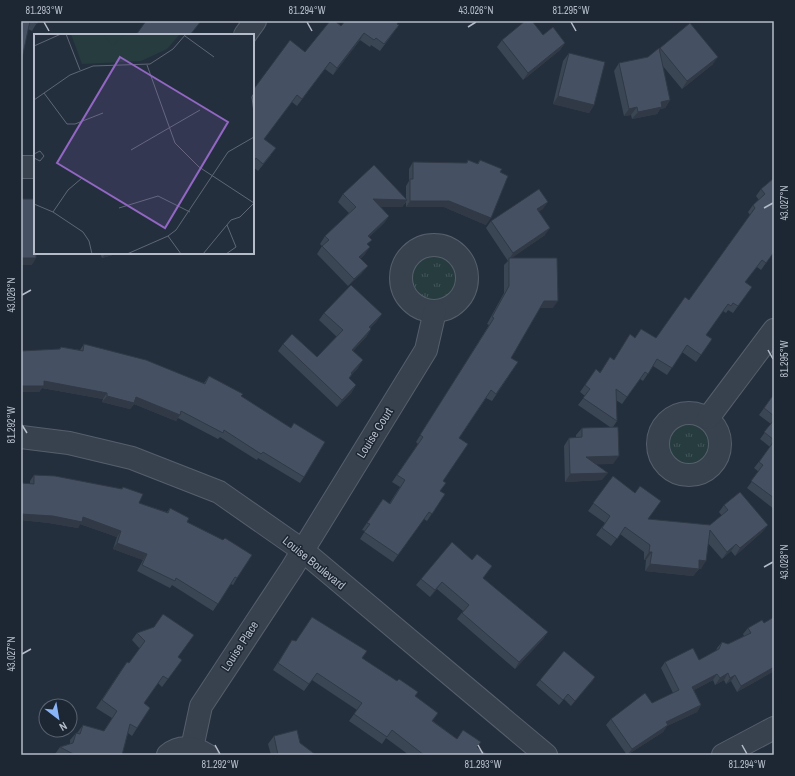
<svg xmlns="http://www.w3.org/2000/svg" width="795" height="776" font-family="'Archivo Narrow',sans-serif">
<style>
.grass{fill:url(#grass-tufts)}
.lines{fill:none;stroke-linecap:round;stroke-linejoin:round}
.minor-casing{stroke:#565f6c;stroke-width:24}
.minor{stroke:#38414e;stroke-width:22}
.wall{fill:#3b4654}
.shaded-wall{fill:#303945}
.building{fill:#455162;stroke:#303945}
.ticks{fill:none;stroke:#b4bcc9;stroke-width:1.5}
.labels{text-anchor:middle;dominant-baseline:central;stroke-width:3;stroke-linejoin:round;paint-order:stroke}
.street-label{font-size:12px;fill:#b4bcc9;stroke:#1d2633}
.inset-road{fill:none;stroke:#5e6776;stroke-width:1}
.view{fill:#9266c3;fill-opacity:0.15;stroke:#9266c3;stroke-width:2}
.inset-edge{fill:none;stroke:#b4bcc9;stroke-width:2}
.neatline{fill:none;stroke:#b4bcc9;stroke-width:1.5}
.ticks-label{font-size:10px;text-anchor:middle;fill:#b4bcc9}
</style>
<defs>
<pattern id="grass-tufts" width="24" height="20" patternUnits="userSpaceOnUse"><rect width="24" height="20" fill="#263c3f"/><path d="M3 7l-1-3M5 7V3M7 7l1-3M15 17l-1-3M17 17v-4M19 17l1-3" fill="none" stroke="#435659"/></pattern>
</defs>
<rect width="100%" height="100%" fill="#242f3e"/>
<g class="grass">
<circle cx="434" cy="278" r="22"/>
<circle cx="689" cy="445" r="21"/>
</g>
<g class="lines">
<defs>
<g id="minor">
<polyline points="245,35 255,21"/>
<polyline points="21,167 35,167"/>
<circle cx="434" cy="278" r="33"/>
<circle cx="689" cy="444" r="31"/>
<polyline points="708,418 774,330"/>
<polyline points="21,437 69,443 132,458 219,492 302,550 546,755"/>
<polyline points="192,748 201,706 292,568 426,350 435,311"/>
<path d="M 168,755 C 179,745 195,747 207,755"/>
<polyline points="723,755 774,728"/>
</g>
</defs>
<use href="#minor" class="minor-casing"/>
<use href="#minor" class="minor"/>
</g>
<g class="wall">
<polygon points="21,21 38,21 32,31 28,29"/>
<polygon points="397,24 399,25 380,51 371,45 370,47 360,40 333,75 325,69 297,106 292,102 264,139 271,155 258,171 253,167 253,90 305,52 341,26"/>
<polygon points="502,40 565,43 560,50 523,80 497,47"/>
<polygon points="660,48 713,64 682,89 662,65 670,100 665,108 660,109 657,114 632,119 631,115 624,116 614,71 619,63 648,57"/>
<polygon points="569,53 594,105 589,113 553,104 563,61"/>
<polygon points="468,160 477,164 480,160 486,225 444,207 406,207 406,202 402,207 380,207 389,216 384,223 369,237 368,245 365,254 360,259 362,273 348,286 317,254 322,246 320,244 325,236 349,213 338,202 343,194 406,198 406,186 409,181 409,169 413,162 466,163"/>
<polygon points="774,178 774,252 761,270 757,267 745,282 747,294 733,313 728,310 726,313 723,311 706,335 712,339 696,362 682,352 667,375 653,366 643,381 640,379 622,404 616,400 617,421 613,427 613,464 596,464 602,480 565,482 564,446 569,438 576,438 576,435 582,428 610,427 578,405 585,396 580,392 596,369 600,372 614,360 630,334 635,338 641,329 656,338 689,300 750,215 748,212 753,205 759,200 756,196 761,189"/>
<polygon points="543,209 539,211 545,235 511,258 553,308 540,308 511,358 518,362 492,401 486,398 459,438 443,481 440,491 445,494 427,521 424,519 393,562 360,539 365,531 362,530 383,499 389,504 400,487 392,482 418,444 416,442 489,325 487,324 504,293 504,265 508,261 486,228 491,221"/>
<polygon points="100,253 119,253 102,258"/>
<polygon points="324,313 382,314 376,322 370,328 371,329 366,337 353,351 358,368 352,374 349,379 356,385 351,393 337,407 278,351 283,344 317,357 337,337 319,320"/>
<polygon points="84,344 204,383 209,376 291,428 294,423 304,477 300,483 258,458 257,460 220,437 218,439 178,418 176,421 134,404 130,409 102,402 103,399 42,388 39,392 21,392 21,351 59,349 61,347 80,350"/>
<polygon points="774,394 774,509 747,488 759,472 754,468 770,447 760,439 771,424 759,415"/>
<polygon points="34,475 121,489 123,487 139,503 167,512 170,508 187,522 237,578 233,585 231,584 213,611 172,585 170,588 137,571 143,560 113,549 117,537 80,524 78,528 49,523 21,520 21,483 30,484 30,481"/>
<polygon points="613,476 648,519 710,525 722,516 719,512 724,505 768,525 762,532 735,556 731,551 722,559 708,543 701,569 699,569 693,576 645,571 646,560 644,560 644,552 620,534 611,546 596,535 605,523 588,511"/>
<polygon points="472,560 492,566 483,578 548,632 543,639 515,669 457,619 463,611 437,589 430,597 416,585 421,579"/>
<polygon points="748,628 774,671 737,692 731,681 726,684 724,680 715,685 713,680 694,690 701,705 697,712 667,726 663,732 627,755 606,725 611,719 652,703 673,693 661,668 665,662 699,660 716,651 717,648 722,642 728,644 744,636 743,634"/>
<polygon points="137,633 178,657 177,667 162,687 158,683 144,703 137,728 132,736 128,733 122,755 56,755 55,754 60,747 70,744 70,740 76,733 77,733 83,725 104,731 112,718 96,708 122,669 129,663 140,649 132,640"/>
<polygon points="292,640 362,658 415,696 433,721 457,739 477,747 488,755 409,755 386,738 382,744 349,721 357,710 312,680 304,691 273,670"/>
<polygon points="595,677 571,706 564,699 559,705 536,685 540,680"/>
<polygon points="274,736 300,743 316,755 271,755 268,744"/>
</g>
<g class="shaded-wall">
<polygon points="364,33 360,40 333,75 337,68"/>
<polygon points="565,43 560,50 523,80 528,73"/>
<polygon points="718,57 713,64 682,89 687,81"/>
<polygon points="558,96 594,105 589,113 553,104"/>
<polygon points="670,100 665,108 660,109 657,114 632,119 638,112 661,102"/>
<polygon points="637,107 631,115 624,116 629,109"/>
<polygon points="373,199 407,200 402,207 368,207"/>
<polygon points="410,201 449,201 491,218 486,225 444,207 406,207"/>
<polygon points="548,202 543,209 532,216 537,209"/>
<polygon points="389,216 384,223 363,243 368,236"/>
<polygon points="550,228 545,235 509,260 509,258 508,261 513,253"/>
<polygon points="370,247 365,254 354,265 359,257"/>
<polygon points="106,253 119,253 102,258"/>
<polygon points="21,258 36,258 32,265 21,265"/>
<polygon points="368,266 362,273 348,286 354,279"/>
<polygon points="544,301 558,301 553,308 539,308"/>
<polygon points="382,314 376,322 364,335 369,327"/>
<polygon points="371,329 366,337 347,357 352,350"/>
<polygon points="363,360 358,368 345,380 351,373"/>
<polygon points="44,381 107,393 103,399 42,388 39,392 21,392 21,386"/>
<polygon points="356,385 351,393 337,407 342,400"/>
<polygon points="107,396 136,397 180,415 176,421 134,404 130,409 102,402"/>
<polygon points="619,456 613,464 581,465 586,457"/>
<polygon points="608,473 602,480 565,482 570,474"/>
<polygon points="21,514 83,517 121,531 117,537 80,524 78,528 49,523 21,520"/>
<polygon points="768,525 762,532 735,556 740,548"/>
<polygon points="117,543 147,554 143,560 113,549"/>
<polygon points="736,544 731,551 722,559 727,552"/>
<polygon points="649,552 652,552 646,560 644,560"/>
<polygon points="699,560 706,561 701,569 694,568"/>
<polygon points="650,564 699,569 693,576 645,571"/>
<polygon points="442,582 437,589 430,597 435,590"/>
<polygon points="548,632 543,639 515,669 519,662"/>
<polygon points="774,667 774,671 737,692 741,686"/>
<polygon points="728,673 724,680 715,685 720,678"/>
<polygon points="717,674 713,680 688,693 692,687"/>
<polygon points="735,675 731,681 726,684 730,678"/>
<polygon points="595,677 592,682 571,706 575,701"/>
<polygon points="701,705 697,712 667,726 663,732 627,755 632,749 666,722"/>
</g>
<g class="building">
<polygon points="21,21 30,21 21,63"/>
<polygon points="32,21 38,21 37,24"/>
<polygon points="146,21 201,21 190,35 136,35"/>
<polygon points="330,21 335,21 341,26 345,21 399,21 397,24 399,25 384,44 376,38 374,40 364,33 337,68 330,62 302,99 297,95 264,139 276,148 263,164 256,158 253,163 253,90 290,40 305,52"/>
<polygon points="525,21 532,21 543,35 553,27 565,43 528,73 502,40"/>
<polygon points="690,23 718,57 687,81 660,48"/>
<polygon points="659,48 670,100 661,102 662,107 638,112 637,107 629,109 619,63 648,57"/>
<polygon points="569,53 605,62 594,105 558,96"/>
<polygon points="468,160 478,164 480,160 502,169 500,172 508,176 491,218 449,201 410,201 410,179 413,179 413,162 467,163"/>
<polygon points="374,165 407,200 373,199 389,216 368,236 372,240 367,244 370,247 359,257 368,266 354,279 322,246 329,240 325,236 356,207 343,194"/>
<polygon points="774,178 774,252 766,263 762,260 745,282 752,287 738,306 733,303 731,306 728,304 706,335 712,339 701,355 687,345 672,368 657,359 648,374 645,372 627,397 616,389 617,421 583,398 590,389 585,385 596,369 600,373 610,357 614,360 630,334 635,338 641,329 656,338 685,297 689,300 755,208 753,205 765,194 761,189"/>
<polygon points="539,189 548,202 537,209 550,228 513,253 491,221"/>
<polygon points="21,199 35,199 35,253 36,253 36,258 21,258"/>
<polygon points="509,258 557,258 558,301 544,301 511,358 518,362 496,394 491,390 459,438 468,444 443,481 446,483 440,491 445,494 432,514 429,512 398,555 364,532 370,524 367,523 383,499 390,504 405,480 397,475 423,437 420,435 494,318 492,317 509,286"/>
<polygon points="351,285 382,314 369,327 371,329 352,350 363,360 351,373 352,374 349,378 356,385 342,400 283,344 292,334 317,357 343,330 324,313"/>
<polygon points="84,344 146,360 205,384 209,376 243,394 241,396 291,428 294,423 325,442 304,477 263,452 261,454 224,430 223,433 181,411 180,415 136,397 134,403 107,396 107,393 44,381 44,386 21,386 21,351 60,349 61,347 83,351"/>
<polygon points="774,394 774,416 764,408"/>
<polygon points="774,420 774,440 764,432"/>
<polygon points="618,427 619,456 586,457 608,473 570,474 569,438 582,437 582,428"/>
<polygon points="774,441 774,498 751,481 763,465 759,462"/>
<polygon points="34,475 55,476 122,489 123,487 143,494 139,503 168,513 170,508 189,518 187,522 223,540 225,538 252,555 237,578 235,577 218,604 176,578 175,581 142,565 147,554 117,543 121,531 83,517 82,522 53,516 21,514 21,483 34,484"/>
<polygon points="613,476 635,493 640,486 661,501 648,519 710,525 728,510 724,505 740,492 768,525 740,548 736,544 727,552 710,530 706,561 699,560 699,569 650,564 652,552 649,552 650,545 625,527 617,539 602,528 610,516 593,503"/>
<polygon points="452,542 472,560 477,554 492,566 483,578 548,632 519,662 462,613 469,605 442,582 435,590 421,579"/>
<polygon points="163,614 194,635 178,657 182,660 168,679 163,676 144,703 150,708 137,728 130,724 122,755 75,755 60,747 73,743 76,733 80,734 83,725 104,731 117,711 102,700 127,662 129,663 145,641 137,633 154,627"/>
<polygon points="312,617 367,651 362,658 397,681 399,679 418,692 415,696 438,713 432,721 457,739 463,730 481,742 477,747 488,755 424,755 392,730 387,737 354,714 362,703 317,673 309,684 278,663 292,640 296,641"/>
<polygon points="774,617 774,667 741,686 735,675 730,678 728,673 720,678 717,674 692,687 701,705 666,722 668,725 632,749 611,719 645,693 652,703 679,690 665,662 693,648 699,660 719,649 722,642 728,644 751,633 748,628 762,620 764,623"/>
<polygon points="564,651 595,677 575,701 568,694 563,700 540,680"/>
<polygon points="297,730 300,743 316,755 278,755 274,736"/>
</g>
<path class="ticks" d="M 44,22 L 49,31M 307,22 L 312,31M 571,22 L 576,31M 468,27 L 476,22M 764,208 L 773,203M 22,295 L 31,290M 768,350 L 773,359M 22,425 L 27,433M 764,567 L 773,562M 22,654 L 31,649M 215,745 L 220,754M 478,745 L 483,754M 742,745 L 747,754"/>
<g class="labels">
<g class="street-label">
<text transform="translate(375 433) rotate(-58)">Louise Court</text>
<text transform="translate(314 563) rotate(39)">Louise Boulevard</text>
<text transform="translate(240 646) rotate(-57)">Louise Place</text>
</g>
</g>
<g transform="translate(34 34)">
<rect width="220" height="220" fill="#242f3e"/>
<path d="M 37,0 L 146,0 L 133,15 L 107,27 L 48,30 Z" fill="#263c3f"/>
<path d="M 69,0 L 92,0 L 78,12 Z" fill="#263c3f"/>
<path class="inset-road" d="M 32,0 L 46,36M 151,2 L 180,23M 0,12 L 27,0M 113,31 L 141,109 L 165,133 L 220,169M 10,59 L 33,90 L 41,90 L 69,79M 220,59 L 218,63 L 220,79M 0,66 L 36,41 L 59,32 L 116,30 L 139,15 L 152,0M 97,116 L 166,76M 0,120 L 6,117 L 10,122 L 6,127 L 0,124M 0,170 L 19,178 L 49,198 L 55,207 L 58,220M 85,174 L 124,162 L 156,178M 19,178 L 34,156 L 48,144M 134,202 L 147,220M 93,220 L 134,202 L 142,196 L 194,118 L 220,103M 169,220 L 197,186 L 206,183 L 220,169M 192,220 L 202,213 L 193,191"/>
<path class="view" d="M 86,23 L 194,88 L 131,194 L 23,129 Z"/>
<rect width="220" height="220" class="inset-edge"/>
</g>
<rect width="795" height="776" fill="none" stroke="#1d2633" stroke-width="44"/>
<g transform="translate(58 718) rotate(149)"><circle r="19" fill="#1d2633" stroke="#59626f"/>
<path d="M0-3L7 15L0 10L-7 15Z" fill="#8ab4f8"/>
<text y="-6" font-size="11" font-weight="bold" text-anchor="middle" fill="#b4bcc9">N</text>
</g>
<rect x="22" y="22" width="751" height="732" class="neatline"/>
<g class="ticks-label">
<text x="44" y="14">81.293°W</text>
<text x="307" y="14">81.294°W</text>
<text x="476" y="14">43.026°N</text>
<text x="571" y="14">81.295°W</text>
<text transform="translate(784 203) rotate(-90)" y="4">43.027°N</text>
<text transform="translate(11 295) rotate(-90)" y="4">43.026°N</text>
<text transform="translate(784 359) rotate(-90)" y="4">81.295°W</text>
<text transform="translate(11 425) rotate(-90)" y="4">81.292°W</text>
<text transform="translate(784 562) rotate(-90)" y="4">43.028°N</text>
<text transform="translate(11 654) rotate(-90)" y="4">43.027°N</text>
<text x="220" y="768">81.292°W</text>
<text x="483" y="768">81.293°W</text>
<text x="747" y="768">81.294°W</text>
</g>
</svg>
